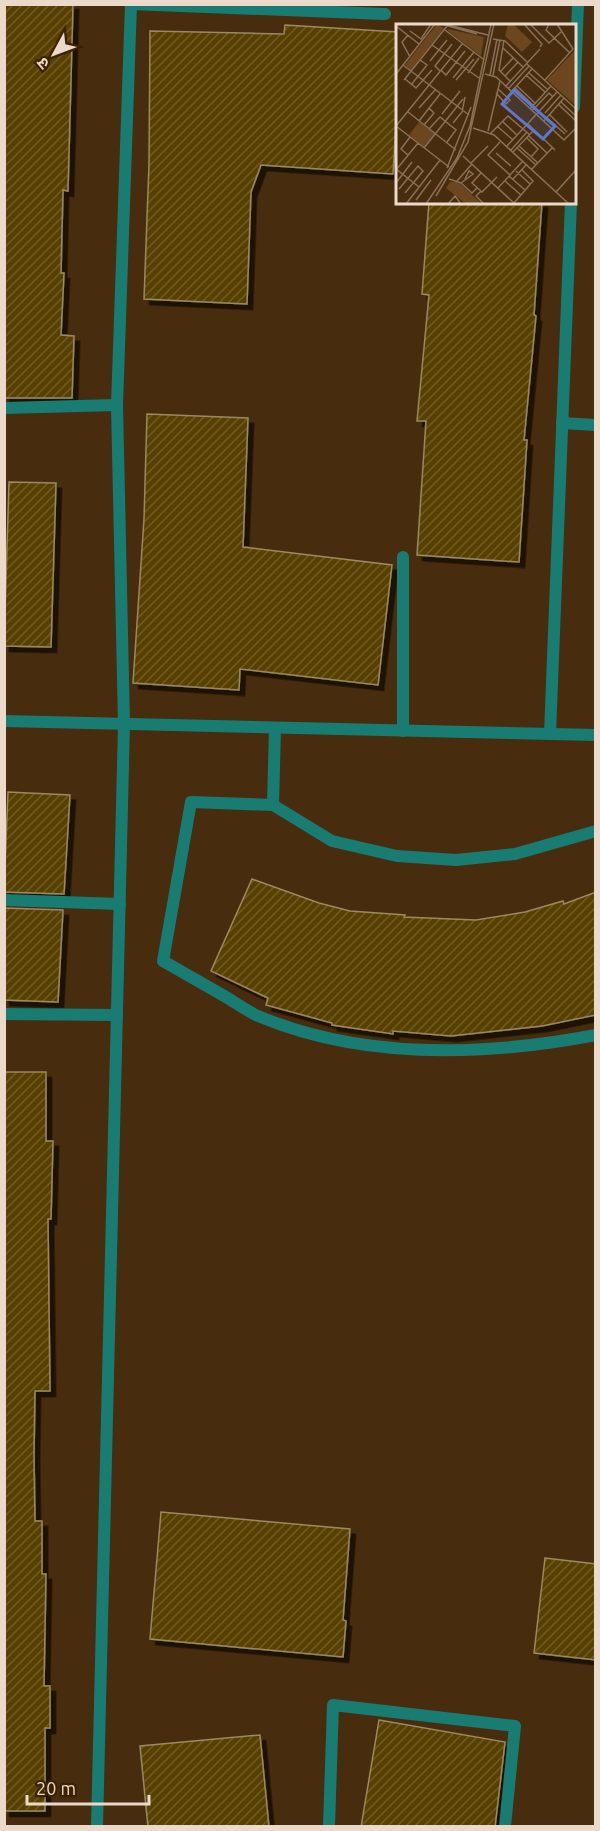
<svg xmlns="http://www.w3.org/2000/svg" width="600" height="1831" font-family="Ubuntu,'Noto Sans Devanagari',sans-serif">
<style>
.building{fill:url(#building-hatch);stroke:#9b8961;stroke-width:1.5;filter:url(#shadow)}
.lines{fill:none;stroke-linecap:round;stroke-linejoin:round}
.lane{stroke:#197c73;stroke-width:12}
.street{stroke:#197c73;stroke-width:12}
.inset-road{fill:none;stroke:#897158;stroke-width:1.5}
.view{fill:#5b78d4;fill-opacity:0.15;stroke:#5b78d4;stroke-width:3}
.inset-edge{fill:none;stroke:#ebd9c9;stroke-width:3}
</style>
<defs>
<pattern id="building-hatch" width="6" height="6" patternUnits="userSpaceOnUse" patternTransform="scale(1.5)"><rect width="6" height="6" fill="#584100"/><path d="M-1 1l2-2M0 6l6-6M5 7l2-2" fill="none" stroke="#705c24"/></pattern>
<filter id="shadow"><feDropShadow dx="5.5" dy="5.5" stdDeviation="0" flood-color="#0009"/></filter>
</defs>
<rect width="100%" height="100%" fill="#472c0d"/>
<g class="building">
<polygon points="4,4 73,4 68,191 63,190 61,273 64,273 61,335 74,336 72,398 4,398"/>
<polygon points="285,25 398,32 398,89 393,174 261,165 251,192 247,304 144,299 149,164 150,31 284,34"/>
<polygon points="429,202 542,202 534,315 536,316 524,440 527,440 519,562 417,555 426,421 417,421 429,295 422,294"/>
<polygon points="147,414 248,418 243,547 392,565 378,685 240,669 239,690 133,683 144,519"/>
<polygon points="9,482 56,483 51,647 4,646"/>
<polygon points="8,792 70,795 64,894 4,892"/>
<polygon points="252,879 319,903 350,911 405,915 404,917 476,920 525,912 563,901 564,904 596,892 596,1015 542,1026 451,1036 393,1031 393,1034 332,1025 332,1023 266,1005 268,998 211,971"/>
<polygon points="4,908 63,910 58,1002 4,1000"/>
<polygon points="4,1072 46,1072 46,1141 53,1141 51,1219 48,1219 50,1391 35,1391 34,1455 35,1521 42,1521 42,1574 46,1574 44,1686 50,1686 50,1728 45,1728 45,1811 4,1811"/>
<polygon points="161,1512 350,1529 343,1620 346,1621 343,1657 150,1639"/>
<polygon points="545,1558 596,1564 596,1660 534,1653"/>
<polygon points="379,1720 505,1742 495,1827 361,1827"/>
<polygon points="260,1735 269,1827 148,1827 140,1746"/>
</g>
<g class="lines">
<g class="lane">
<polyline points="273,805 275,728"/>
<path d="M 596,831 L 515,854 L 456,860 L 397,856 L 332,841 L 273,805 L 191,802 L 163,961 C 184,973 205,985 226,997 C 236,1003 247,1011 258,1016 C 363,1060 485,1056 596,1035"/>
</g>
<g class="street">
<polyline points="131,4 385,14"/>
<polyline points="574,107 578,4"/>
<polyline points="4,408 117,405"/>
<polyline points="562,423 596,425"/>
<polyline points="4,721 596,735"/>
<polyline points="403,731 403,557"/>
<polyline points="550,734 571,202"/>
<polyline points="4,900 120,904"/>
<polyline points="4,1014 117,1015"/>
<polyline points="97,1826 124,724 117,405 131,4"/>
<polyline points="329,1826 333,1705 515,1726 505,1826"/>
</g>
</g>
<g transform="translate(396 24)">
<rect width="180" height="180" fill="#472c0d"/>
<path d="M 41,0 L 48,4 L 15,46 L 9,41 ZM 112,0 L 117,0 L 136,18 L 126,28 L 109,12 ZM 52,5 L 88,13 L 85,32 L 51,6 ZM 179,26 L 180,29 L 180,82 L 151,56 ZM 23,98 L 39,110 L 28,123 L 13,111 ZM 54,158 L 62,158 L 86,180 L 70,180 L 50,164 Z" fill="#6b461f"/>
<path class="inset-road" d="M 45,0 L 81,10M 48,0 L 92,11M 128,0 L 146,20 L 144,23M 134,0 L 153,19 L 165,8M 153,0 L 150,6 L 174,29M 0,2 L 23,20M 49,6 L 87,35M 14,7 L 25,15 L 35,0M 12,11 L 6,18 L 14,33M 97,15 L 109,17 L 131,38M 108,16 L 103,46 L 114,57M 36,21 L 83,54M 107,24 L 127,43M 34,37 L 51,16M 131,40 L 180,85M 7,41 L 73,91M 45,46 L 50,51 L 69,27M 44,47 L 39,42 L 56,20M 104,48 L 117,34M 72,49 L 83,34M 133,49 L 151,65M 0,50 L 39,0M 89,50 L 100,53 L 168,116 L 180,104M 94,51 L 101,15M 97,51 L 104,16M 130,51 L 149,68M 109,52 L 122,38M 57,54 L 78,28M 9,55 L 20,64 L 36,46M 8,56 L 51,2M 60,56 L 78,35M 149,56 L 177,25 L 161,0M 15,61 L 31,41 L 24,36M 121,62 L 139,79M 109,63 L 144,25M 119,64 L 137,81M 112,65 L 133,42M 115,68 L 136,45M 100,69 L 110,80 L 114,76 L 102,65M 165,78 L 180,92M 162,80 L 180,97M 23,84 L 39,66M 134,85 L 155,62M 136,87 L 153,69 L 157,73M 12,88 L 60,126M 149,89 L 165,71M 46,90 L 64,67M 153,90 L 171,108M 150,93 L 169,110M 23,97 L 44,70M 106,97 L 121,111M 148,97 L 168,74M 57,99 L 66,88 L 69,73M 132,100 L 159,126M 28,101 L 38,89 L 33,84M 0,102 L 67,19M 0,102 L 53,143M 101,102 L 117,116M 77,104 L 98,111 L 173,180M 33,105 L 44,93 L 60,106 L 51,118M 92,107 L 104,57M 95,109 L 112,92 L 134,111M 133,112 L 151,129M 131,114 L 142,125 L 135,133M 104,118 L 92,131 L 114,151M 123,122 L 142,139M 110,123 L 161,68M 28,124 L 67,75M 121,124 L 140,141M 115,126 L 131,108M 117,128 L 138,106M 100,129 L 115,142M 12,131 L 5,125 L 14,113M 67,132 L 119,180M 75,139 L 92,122M 51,144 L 75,83M 0,145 L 23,163M 0,146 L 22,119M 135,146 L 157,123M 120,147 L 134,160M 85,149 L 76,159 L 86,168 L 101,153M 113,152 L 129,166M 53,155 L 65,159 L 77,150 L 73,147 L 69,155M 117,155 L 130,141M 61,157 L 76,140M 109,157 L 125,171M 0,159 L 16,138M 65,159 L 76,169 L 81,164M 102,164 L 126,138M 3,165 L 22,142 L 27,147 L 9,169M 85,167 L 80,172 L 88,180M 160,168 L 180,146M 40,172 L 72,118 L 98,0M 20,176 L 35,156M 118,179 L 137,157 L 126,146M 10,180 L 44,136M 30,180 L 61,134 L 74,102 L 95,0M 52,180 L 59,172 L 65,180"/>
<path class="view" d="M 118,66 L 159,102 L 147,115 L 106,80 Z"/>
<rect width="180" height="180" class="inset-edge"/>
</g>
<rect width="600" height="1831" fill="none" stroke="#ebd9c9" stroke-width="12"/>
<g transform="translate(54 54) rotate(229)" stroke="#3c2102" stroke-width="4.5" paint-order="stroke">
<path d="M0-4.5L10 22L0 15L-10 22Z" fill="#ebd9c9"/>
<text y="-9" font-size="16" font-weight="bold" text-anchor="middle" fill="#ebd9c9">उ</text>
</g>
<path d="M27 1795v9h122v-9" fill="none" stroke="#ebd9c9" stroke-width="3"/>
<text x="36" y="1795" font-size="18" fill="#ebd9c9" stroke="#3c2102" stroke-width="4.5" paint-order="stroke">20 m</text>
</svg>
